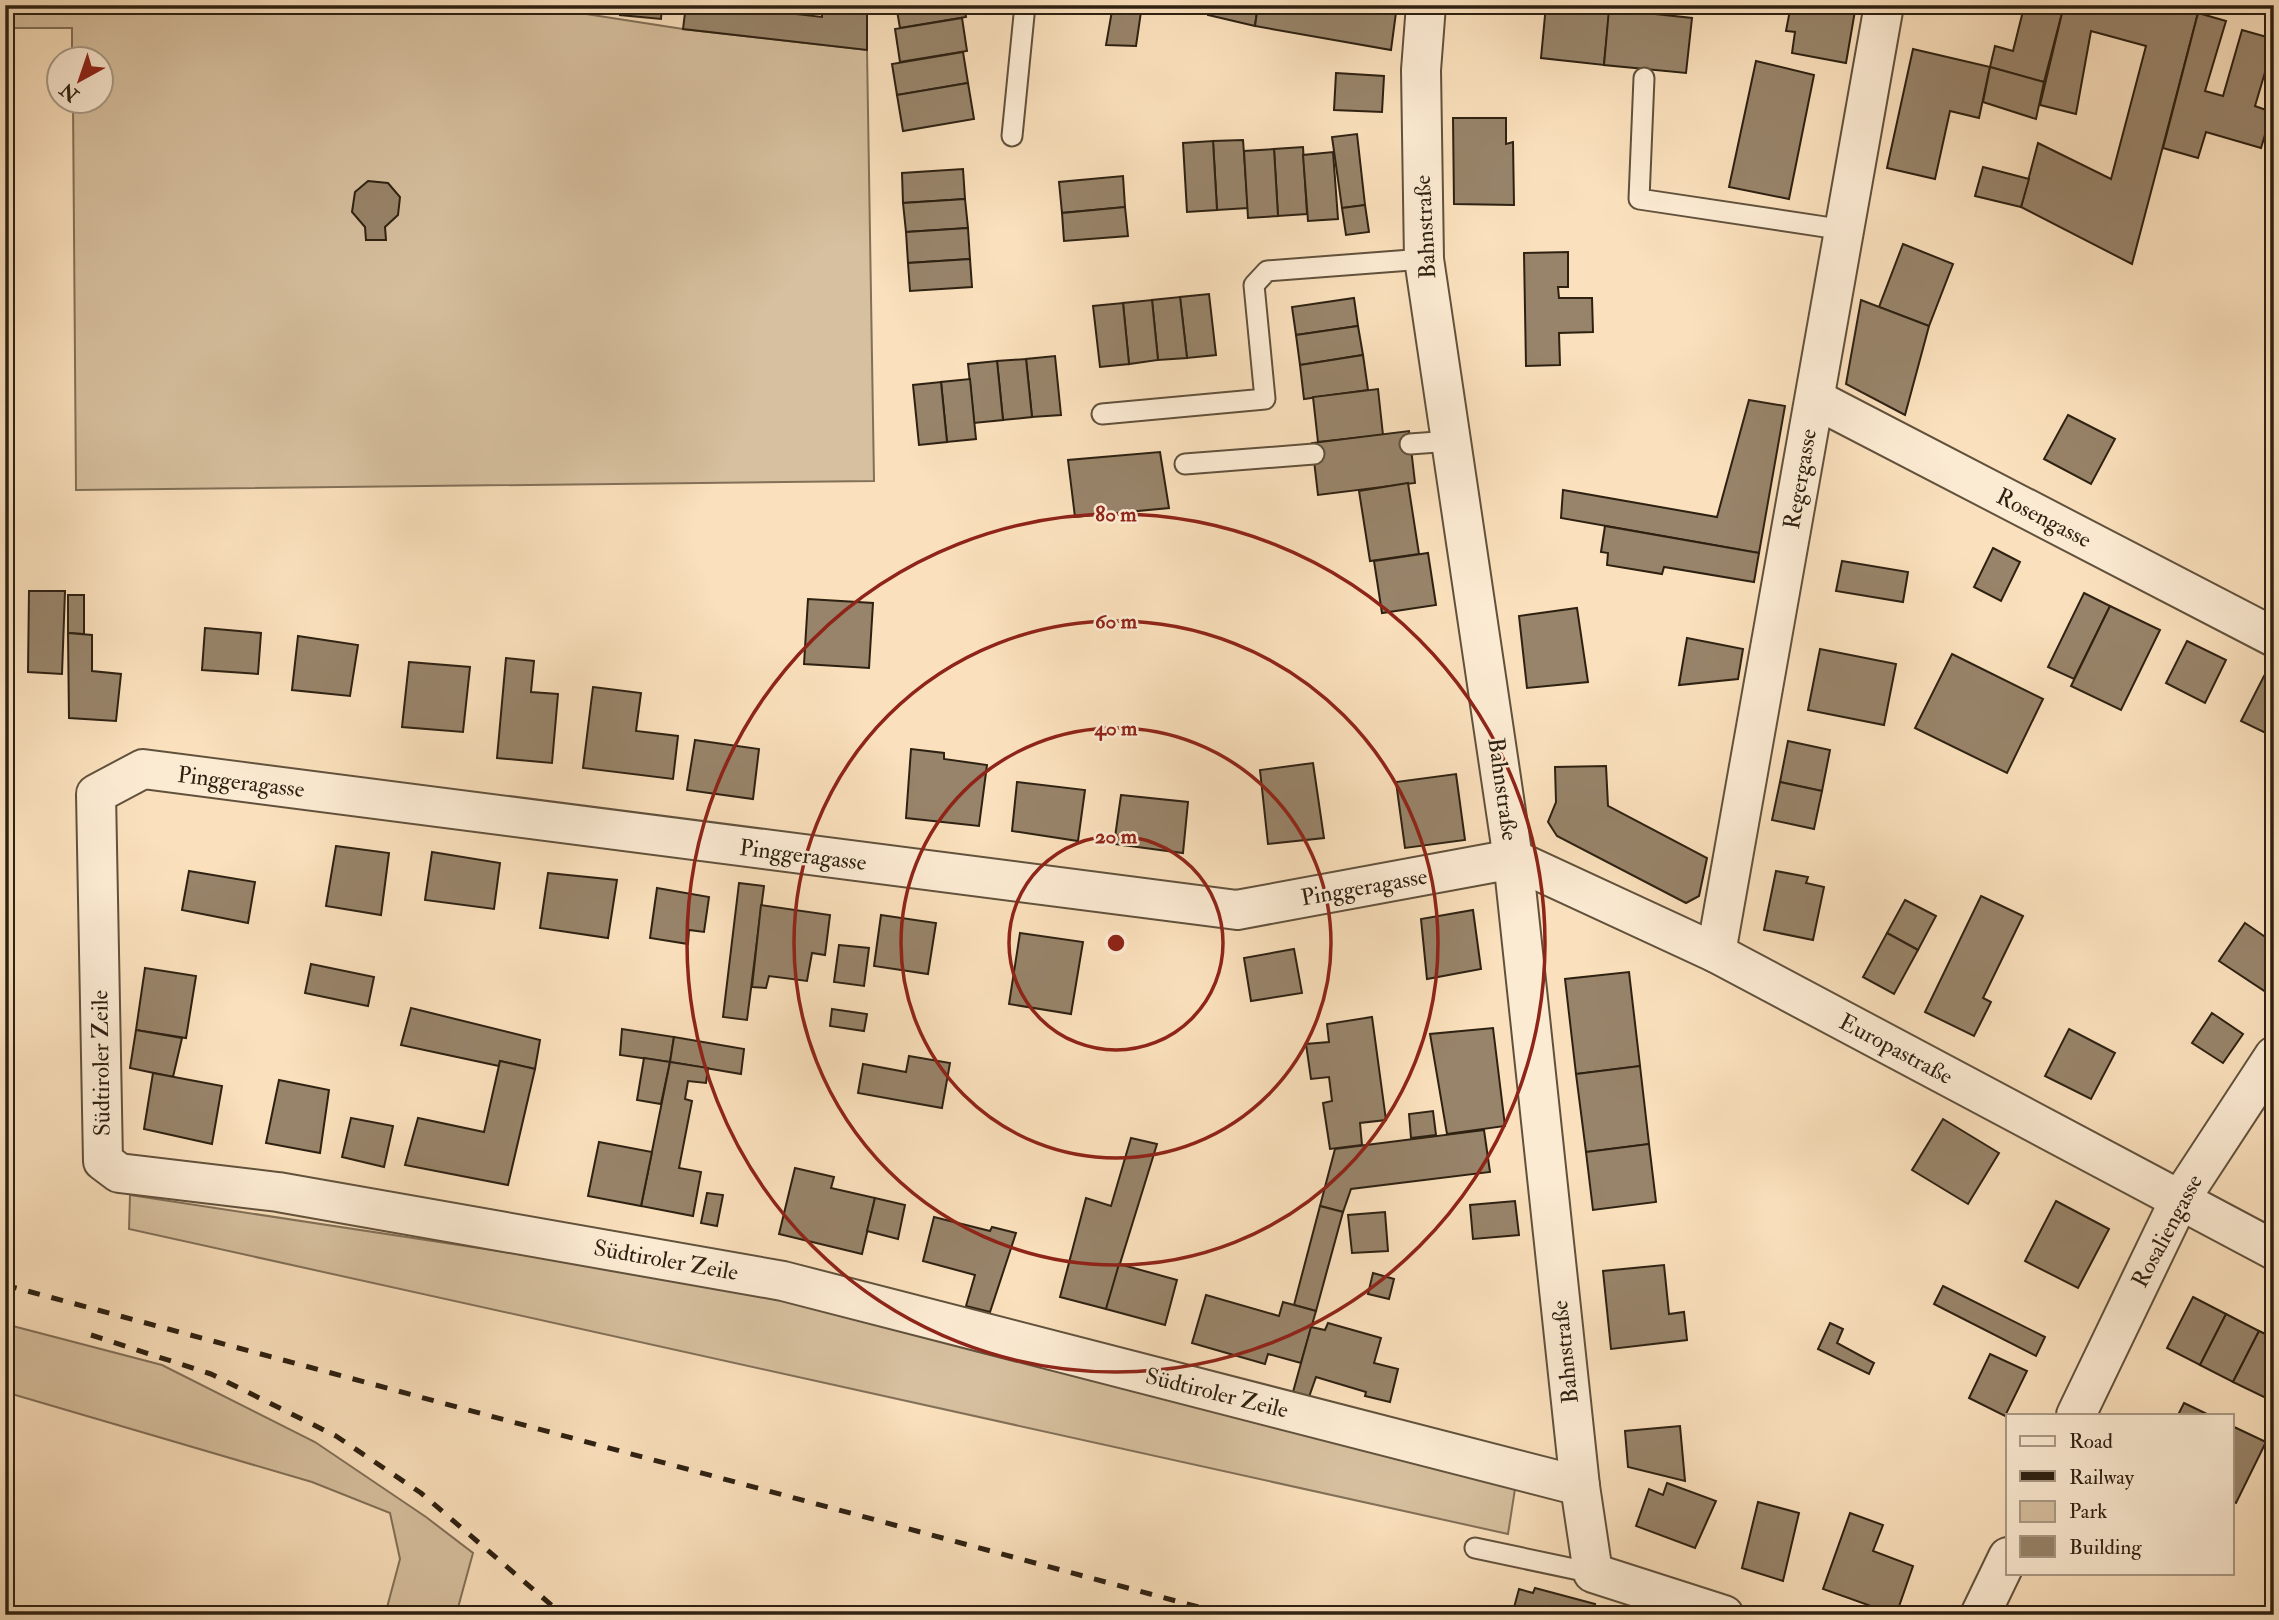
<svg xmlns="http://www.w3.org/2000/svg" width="2279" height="1620" font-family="'IM FELL Double Pica',serif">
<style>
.green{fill:#d7c09f;stroke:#827058;stroke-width:2}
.building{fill:#98846a;stroke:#2e2112;stroke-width:2}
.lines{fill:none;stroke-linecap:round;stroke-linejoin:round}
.service-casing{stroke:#61513c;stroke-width:23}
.minor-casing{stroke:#61513c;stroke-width:42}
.service{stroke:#fcebd3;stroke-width:19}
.minor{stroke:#fcebd3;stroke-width:38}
.rail{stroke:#2e2112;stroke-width:5;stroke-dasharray:12 12;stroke-linecap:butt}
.ring{fill:none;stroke:#8f2418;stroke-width:3.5}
.labels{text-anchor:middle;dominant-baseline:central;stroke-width:5;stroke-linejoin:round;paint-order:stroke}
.street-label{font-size:23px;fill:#2e2112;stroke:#fcebd3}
.centre{fill:#8f2418;stroke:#fcebd3;stroke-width:3.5}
.ring-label{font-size:21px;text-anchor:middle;font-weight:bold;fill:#8f2418;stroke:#fcebd3;stroke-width:5;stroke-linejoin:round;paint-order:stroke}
</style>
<rect width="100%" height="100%" fill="#fae0bc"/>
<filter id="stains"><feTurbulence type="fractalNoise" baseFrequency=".00286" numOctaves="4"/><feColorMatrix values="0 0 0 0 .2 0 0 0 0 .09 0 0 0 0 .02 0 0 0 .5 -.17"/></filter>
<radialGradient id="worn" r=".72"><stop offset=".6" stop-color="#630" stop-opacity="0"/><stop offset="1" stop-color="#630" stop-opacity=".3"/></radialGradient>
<g class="green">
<polygon points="5,5 528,5 683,29 867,50 874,481 76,490 73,102 102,102 102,60 72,59 72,28 5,28"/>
<polygon points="130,1195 715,1284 1018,1355 1515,1489 1508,1534 129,1229"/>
<polygon points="5,1324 162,1365 315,1442 426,1517 473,1553 456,1615 385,1615 400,1559 390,1513 312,1482 5,1392"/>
</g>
<g class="building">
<polygon points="621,5 662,5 661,19 620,15"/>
<polygon points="686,5 717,5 822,17 822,5 867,5 867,50 683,29"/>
<polygon points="896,5 964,5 966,17 900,28"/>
<polygon points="1113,5 1142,5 1136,46 1106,45"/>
<polygon points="1209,5 1258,5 1255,26 1208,15"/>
<polygon points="1258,5 1397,5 1391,50 1255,26"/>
<polygon points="1546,5 1610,5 1604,65 1541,58"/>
<polygon points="1791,5 1856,5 1846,63 1792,53 1795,32 1786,31"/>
<polygon points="2019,5 2064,5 2044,82 1990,67 1995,46 2013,51 2024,7"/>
<polygon points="2064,5 2173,5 2198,13 2132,264 2021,207 2038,143 2111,179 2146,46 2091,31 2076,114 2040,105"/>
<polygon points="1609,9 1692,18 1686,73 1604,65"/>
<polygon points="2198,13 2226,21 2205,91 2223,96 2242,30 2274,39 2274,72 2266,69 2255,106 2272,112 2261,148 2206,132 2198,158 2163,148"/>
<polygon points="962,18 967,51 900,62 895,29"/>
<polygon points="1913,49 1990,67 1979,118 1950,111 1935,179 1887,168"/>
<polygon points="963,52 968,83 897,95 892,64"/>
<polygon points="1756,61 1814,75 1789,199 1729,187"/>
<polygon points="1990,67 2044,82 2036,119 1983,102"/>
<polygon points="1336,73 1384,76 1382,112 1334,110"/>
<polygon points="968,83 974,119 903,131 897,95"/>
<polygon points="1453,118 1506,118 1506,144 1513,142 1514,205 1454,204"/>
<polygon points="1357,134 1365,205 1342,208 1332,137"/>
<polygon points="1243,140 1248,208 1217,210 1213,141"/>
<polygon points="1213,141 1217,210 1187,212 1183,143"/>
<polygon points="1303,147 1307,214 1278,216 1274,149"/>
<polygon points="1274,149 1278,216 1248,218 1244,151"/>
<polygon points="1333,152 1338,219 1308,221 1303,155"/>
<polygon points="1983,167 2029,179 2021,207 1975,196"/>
<polygon points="963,169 965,199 903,203 902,173"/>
<polygon points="1123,176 1125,207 1062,213 1059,182"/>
<polygon points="368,181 388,183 400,197 398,215 385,227 386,240 366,240 365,227 352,212 355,192"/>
<polygon points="965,199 968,228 906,232 903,203"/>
<polygon points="1365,205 1369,232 1346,235 1342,208"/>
<polygon points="1125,207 1128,236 1064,241 1062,213"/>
<polygon points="968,228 970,259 908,263 906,232"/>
<polygon points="1903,244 1953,264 1929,326 1879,307"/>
<polygon points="1568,252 1568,287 1558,287 1559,298 1592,298 1593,332 1559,333 1560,365 1526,366 1524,253"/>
<polygon points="970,259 972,287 910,291 908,263"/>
<polygon points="1209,294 1216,355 1187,358 1180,297"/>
<polygon points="1180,297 1187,358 1158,360 1152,300"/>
<polygon points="1354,298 1358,326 1296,335 1292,307"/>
<polygon points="1152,300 1158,360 1129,364 1123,303"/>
<polygon points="1861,300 1929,326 1905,415 1846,384"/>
<polygon points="1123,303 1129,364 1100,367 1093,306"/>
<polygon points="1358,326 1363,355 1300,365 1296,335"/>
<polygon points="1363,355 1368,390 1304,399 1300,365"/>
<polygon points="1055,356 1061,415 1032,417 1026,359"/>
<polygon points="1026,359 1032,417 1003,420 997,361"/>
<polygon points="997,361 1003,420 974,423 968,364"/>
<polygon points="970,379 976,439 947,442 941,382"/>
<polygon points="941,382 947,442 919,445 913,385"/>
<polygon points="1378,389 1383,435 1318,442 1313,397"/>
<polygon points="1749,400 1785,406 1759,553 1561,518 1563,490 1717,517"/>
<polygon points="2068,415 2115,439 2091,484 2044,459"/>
<polygon points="1409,431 1415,483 1318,495 1312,443"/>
<polygon points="1160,452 1169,508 1075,517 1068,460"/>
<polygon points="1408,483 1419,554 1370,561 1359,491"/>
<polygon points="1605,526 1759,553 1754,582 1664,567 1662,574 1607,565 1608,553 1601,552"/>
<polygon points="1993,548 2020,562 2001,601 1974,587"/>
<polygon points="1428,553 1436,605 1382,613 1374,561"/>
<polygon points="1842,561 1908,572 1903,602 1836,591"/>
<polygon points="29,591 65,591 62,674 28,672"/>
<polygon points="2084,593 2110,606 2074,679 2048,667"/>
<polygon points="68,595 84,595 84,634 68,633"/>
<polygon points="808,599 873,603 869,668 804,664"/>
<polygon points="2110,606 2160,630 2121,710 2071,686"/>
<polygon points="1577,608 1588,682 1527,688 1519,616"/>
<polygon points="205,628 261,633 258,674 202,670"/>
<polygon points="68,633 92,635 92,671 121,674 116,721 69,718"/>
<polygon points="298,636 358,645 350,696 292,690"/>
<polygon points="1687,638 1743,649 1738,679 1679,685"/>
<polygon points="2187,641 2226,660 2205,703 2166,683"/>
<polygon points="1820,649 1896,664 1884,725 1808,710"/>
<polygon points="1952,654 2043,699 2007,773 1915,728"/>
<polygon points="506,658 534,661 531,692 558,694 552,763 497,758"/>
<polygon points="409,662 470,667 463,732 402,727"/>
<polygon points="2264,676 2274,681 2274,737 2241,721"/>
<polygon points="593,687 641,693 636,731 678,736 673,779 583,768"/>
<polygon points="695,740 759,749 753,799 687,790"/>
<polygon points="1788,741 1830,750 1822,791 1780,782"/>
<polygon points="911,749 944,753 944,759 987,765 979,826 906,818"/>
<polygon points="1313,763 1324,838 1268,844 1260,770"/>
<polygon points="1606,766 1608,806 1707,858 1699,896 1686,903 1557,836 1548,822 1556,802 1555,767"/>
<polygon points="1456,774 1465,840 1405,848 1396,782"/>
<polygon points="1017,782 1085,790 1078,841 1012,831"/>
<polygon points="1780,782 1822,791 1814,829 1772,820"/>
<polygon points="1121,795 1188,802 1183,853 1114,844"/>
<polygon points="336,846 389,853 381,915 326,906"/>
<polygon points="432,852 500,863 494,909 425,900"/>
<polygon points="189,871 255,882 248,923 182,910"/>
<polygon points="1776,871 1808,877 1806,883 1824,887 1813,940 1764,930"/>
<polygon points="548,873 617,880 608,938 540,928"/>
<polygon points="739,883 764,886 747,1020 723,1017"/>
<polygon points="657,888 709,897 704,932 689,930 688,944 650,938"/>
<polygon points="1981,896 2023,916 1983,998 1991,1002 1974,1036 1925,1012"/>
<polygon points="1905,900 1936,916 1918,950 1887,933"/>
<polygon points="761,905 830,915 825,955 812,953 807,981 769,976 766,988 752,987"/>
<polygon points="1473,910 1481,969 1427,979 1421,919"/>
<polygon points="881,915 936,923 928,974 874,966"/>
<polygon points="2245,923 2274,943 2274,986 2269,994 2219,961"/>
<polygon points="1020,933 1083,942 1071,1014 1009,1004"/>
<polygon points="1887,933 1918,950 1894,994 1863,977"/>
<polygon points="839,945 869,948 864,986 834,982"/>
<polygon points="1294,949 1302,993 1251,1001 1244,958"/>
<polygon points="311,964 374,977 368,1006 305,993"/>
<polygon points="145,968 196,976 186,1038 136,1030"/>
<polygon points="1629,972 1640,1066 1576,1074 1565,979"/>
<polygon points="411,1008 540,1040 535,1069 500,1061 499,1066 401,1045"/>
<polygon points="832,1009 867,1014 864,1031 830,1026"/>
<polygon points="2212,1013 2243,1034 2223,1063 2192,1043"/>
<polygon points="1372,1017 1386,1120 1360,1123 1362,1145 1330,1149 1323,1103 1332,1101 1329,1077 1311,1079 1306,1044 1329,1042 1327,1024"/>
<polygon points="1493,1028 1505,1126 1447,1134 1430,1034"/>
<polygon points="622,1029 674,1037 670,1062 620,1055"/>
<polygon points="2069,1029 2115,1053 2091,1099 2045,1076"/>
<polygon points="136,1030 182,1038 173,1077 130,1068"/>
<polygon points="674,1037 744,1049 741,1074 670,1062"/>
<polygon points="909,1056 950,1063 942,1108 858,1093 863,1064 906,1072"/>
<polygon points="644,1058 670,1062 661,1104 637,1100"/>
<polygon points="500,1061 535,1069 508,1185 405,1165 418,1118 484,1132"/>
<polygon points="670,1062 708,1068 706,1083 688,1081 685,1099 692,1101 679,1168 701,1172 693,1216 641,1206"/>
<polygon points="1640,1066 1649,1144 1586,1152 1576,1074"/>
<polygon points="153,1073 222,1086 212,1144 144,1129"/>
<polygon points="279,1080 329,1090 320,1153 266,1143"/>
<polygon points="1433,1111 1436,1135 1411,1138 1409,1114"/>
<polygon points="351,1118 393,1126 384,1167 342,1157"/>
<polygon points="1943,1119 1999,1153 1968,1204 1912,1170"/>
<polygon points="1484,1130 1490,1172 1351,1189 1343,1212 1320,1206 1335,1149"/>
<polygon points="1131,1138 1157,1144 1106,1309 1060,1297 1086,1198 1111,1206"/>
<polygon points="599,1142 652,1152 641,1206 588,1196"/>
<polygon points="1649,1144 1656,1202 1593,1210 1586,1152"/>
<polygon points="795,1168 834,1177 831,1188 875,1198 862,1254 779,1234"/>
<polygon points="707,1193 723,1195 717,1226 701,1223"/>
<polygon points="875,1198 905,1205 898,1239 867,1231"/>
<polygon points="1515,1201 1519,1235 1473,1239 1470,1205"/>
<polygon points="2056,1201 2109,1229 2078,1288 2025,1261"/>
<polygon points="1320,1206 1343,1212 1316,1311 1294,1305"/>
<polygon points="1385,1212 1388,1251 1352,1253 1348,1215"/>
<polygon points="934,1217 990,1231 992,1227 1016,1233 990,1312 966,1306 975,1275 923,1261"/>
<polygon points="1119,1264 1177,1280 1165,1325 1106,1309"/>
<polygon points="1664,1265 1669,1314 1684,1312 1687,1340 1611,1349 1603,1271"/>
<polygon points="1373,1273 1394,1279 1389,1299 1368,1294"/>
<polygon points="1943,1286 2045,1337 2036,1356 1934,1304"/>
<polygon points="1206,1295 1279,1316 1283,1302 1316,1311 1301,1363 1268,1354 1265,1364 1192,1343"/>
<polygon points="2193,1297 2226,1314 2200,1365 2167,1348"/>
<polygon points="2226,1314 2259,1331 2233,1382 2200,1365"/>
<polygon points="1328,1323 1381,1338 1374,1363 1398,1369 1390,1402 1365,1396 1366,1392 1316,1377 1309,1397 1293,1392 1311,1327 1325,1330"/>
<polygon points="1830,1323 1843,1329 1837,1343 1874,1363 1869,1374 1818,1349"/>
<polygon points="2259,1331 2274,1338 2274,1384 2266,1398 2233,1382"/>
<polygon points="1990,1354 2027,1371 2005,1416 1969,1398"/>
<polygon points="2184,1403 2209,1415 2178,1415"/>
<polygon points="1680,1426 1685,1481 1628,1467 1625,1431"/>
<polygon points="2232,1426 2266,1442 2236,1503 2232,1501"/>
<polygon points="1667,1483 1716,1501 1695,1548 1636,1526 1649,1489 1663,1495"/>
<polygon points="1758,1502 1799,1513 1783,1581 1742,1568"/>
<polygon points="1850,1513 1883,1525 1873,1551 1913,1566 1896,1615 1823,1589"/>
<polygon points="1535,1588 1595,1604 1592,1615 1512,1615 1519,1589 1533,1593"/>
<polygon points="1594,1608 1617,1615 1592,1615"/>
</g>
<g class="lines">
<defs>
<g id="service">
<polyline points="1644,78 1639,199 1845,230"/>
<polyline points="1012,136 1025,5"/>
<polyline points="1102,414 1265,399 1254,285 1267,271 1424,259"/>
<polyline points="1410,444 1451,441"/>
<polyline points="1185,464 1314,454"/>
<polyline points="1475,1548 1593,1573"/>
</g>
<g id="minor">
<polyline points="1426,5 1421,70 1424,259 1513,859 1580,1486 1593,1573 1724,1615"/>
<polyline points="1815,399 2274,637"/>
<polyline points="1716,953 1884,5"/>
<polyline points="2076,1415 2179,1201 2274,1056"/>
<polyline points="1580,1486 783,1281 278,1192 119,1173 103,1161 96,794 143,769 1237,910 1513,859 1716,953 2274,1250"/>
<polyline points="1980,1615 2008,1557"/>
</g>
</defs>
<use href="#service" class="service-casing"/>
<use href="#minor" class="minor-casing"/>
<use href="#service" class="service"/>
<use href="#minor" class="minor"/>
<g class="rail">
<polyline points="5,1285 1228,1615"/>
<polyline points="91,1335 211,1374 336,1436 421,1493 563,1615"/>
</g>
</g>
<g class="ring">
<circle cx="1116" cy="943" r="107"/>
<circle cx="1116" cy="943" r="215"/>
<circle cx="1116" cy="943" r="322"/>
<circle cx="1116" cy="943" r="429"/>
</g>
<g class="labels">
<g class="street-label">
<text transform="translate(1425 227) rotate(-93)">Bahnstraße</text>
<text transform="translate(1800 479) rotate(-80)">Regergasse</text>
<text transform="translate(2044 518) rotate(27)">Rosengasse</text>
<text transform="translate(241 782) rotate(7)">Pinggeragasse</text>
<text transform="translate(1503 789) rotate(82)">Bahnstraße</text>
<text transform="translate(803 855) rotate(7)">Pinggeragasse</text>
<text transform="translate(1364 887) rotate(-10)">Pinggeragasse</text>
<text transform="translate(1896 1049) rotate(28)">Europastraße</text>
<text transform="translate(101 1063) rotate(-91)">Südtiroler Zeile</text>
<text transform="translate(2167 1231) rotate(-62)">Rosaliengasse</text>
<text transform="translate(666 1260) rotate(10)">Südtiroler Zeile</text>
<text transform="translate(1565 1352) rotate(-96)">Bahnstraße</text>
<text transform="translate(1217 1393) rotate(14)">Südtiroler Zeile</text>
</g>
</g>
<circle cx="1116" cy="943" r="10" class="centre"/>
<g class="ring-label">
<text x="1116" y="521">80 m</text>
<text x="1116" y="628">60 m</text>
<text x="1116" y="735">40 m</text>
<text x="1116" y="843">20 m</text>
</g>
<rect width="2279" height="1620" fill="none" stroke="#fae0bc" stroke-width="28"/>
<rect x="7" y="7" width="2265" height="1606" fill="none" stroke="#2e2112" stroke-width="3.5"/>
<rect x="14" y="14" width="2251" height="1592" fill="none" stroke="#2e2112" stroke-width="2"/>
<rect x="2006" y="1414" width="228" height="161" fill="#fcebd3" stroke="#aa9a86" stroke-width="2"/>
<rect x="2020" y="1436" width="35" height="10" fill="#fcebd3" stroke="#aa9a86" stroke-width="2"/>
<text x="2069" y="1448" font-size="21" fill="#2e2112">Road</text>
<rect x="2020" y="1471" width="35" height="10" fill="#2e2112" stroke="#aa9a86" stroke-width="2"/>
<text x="2069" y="1484" font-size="21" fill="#2e2112">Railway</text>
<rect x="2020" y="1501" width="35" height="21" fill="#d7c09f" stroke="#aa9a86" stroke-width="2"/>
<text x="2069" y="1518" font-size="21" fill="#2e2112">Park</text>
<rect x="2020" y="1536" width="35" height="21" fill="#98846a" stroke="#aa9a86" stroke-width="2"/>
<text x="2069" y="1554" font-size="21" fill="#2e2112">Building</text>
<g transform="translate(80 80) rotate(220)"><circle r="33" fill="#fcebd3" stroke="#aa9a86" stroke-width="2"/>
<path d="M0-5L12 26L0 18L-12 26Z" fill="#8f2418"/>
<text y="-10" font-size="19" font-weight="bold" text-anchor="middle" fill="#2e2112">N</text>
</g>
<rect width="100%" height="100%" filter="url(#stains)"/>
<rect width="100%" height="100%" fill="url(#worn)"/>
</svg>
